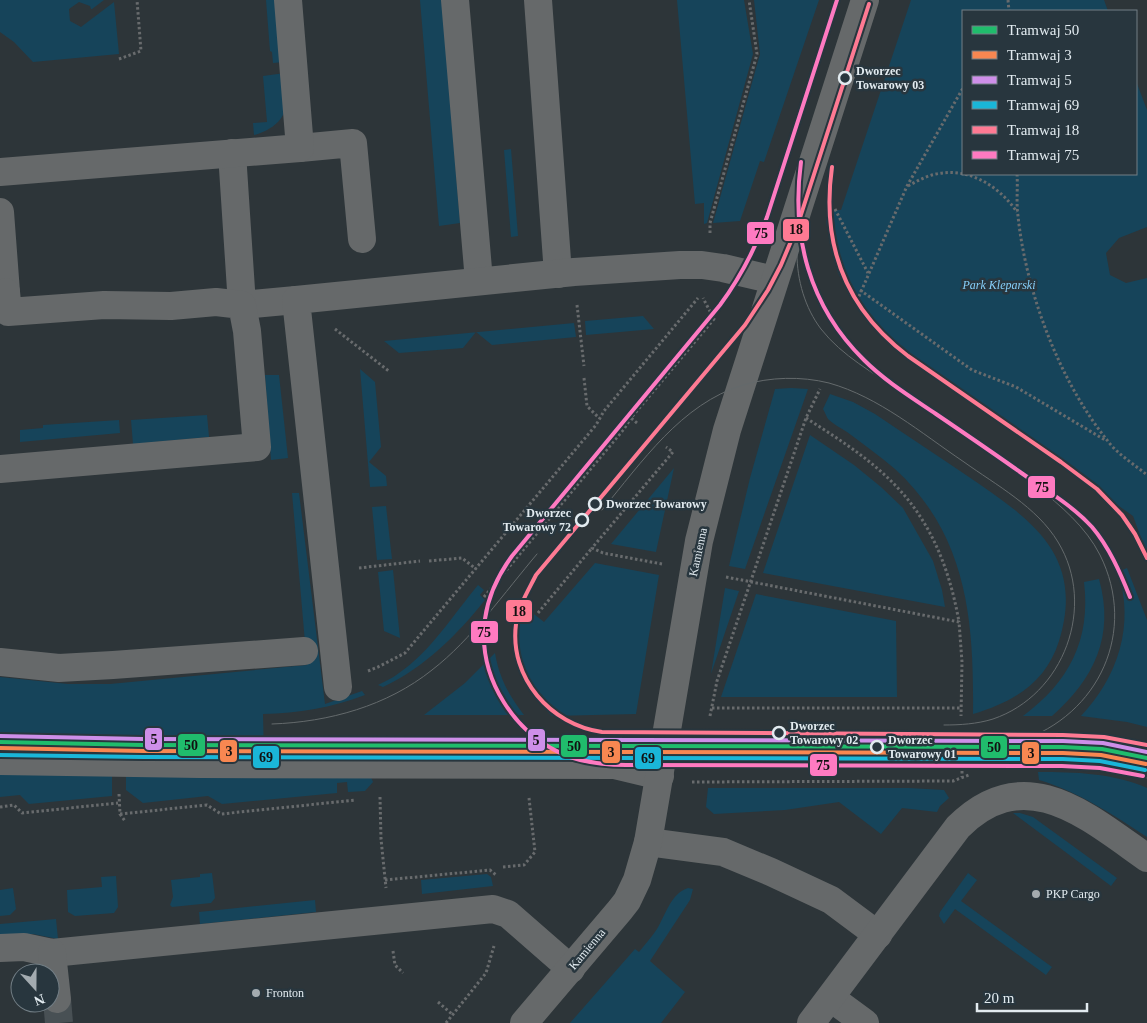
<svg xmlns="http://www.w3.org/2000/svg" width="1147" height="1023" font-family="Georgia,serif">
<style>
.green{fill:#16445a}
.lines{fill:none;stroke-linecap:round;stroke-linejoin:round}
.minor-tunnel{stroke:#485054;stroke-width:28;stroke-dasharray:28 14;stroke-linecap:butt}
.path{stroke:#686b6d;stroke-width:3;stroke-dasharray:2.5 2.5;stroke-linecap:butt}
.minor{stroke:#66696a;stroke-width:28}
.tram{stroke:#646a6c;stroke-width:1}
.tram-1-casing{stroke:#28363e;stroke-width:8}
.tram-2-casing{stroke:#28363e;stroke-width:8}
.tram-3-casing{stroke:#28363e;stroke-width:8}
.tram-4-casing{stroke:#28363e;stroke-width:8}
.tram-5-casing{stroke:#28363e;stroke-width:8}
.tram-6-casing{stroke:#28363e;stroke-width:8}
.tram-1{stroke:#20bc6c;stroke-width:4}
.tram-2{stroke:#f88751;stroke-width:4}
.tram-3{stroke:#ce8fe9;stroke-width:4}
.tram-4{stroke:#1ab6d8;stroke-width:4}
.tram-5{stroke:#fe7a93;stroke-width:4}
.tram-6{stroke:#fe7ac1;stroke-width:4}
.stop-dot{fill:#28363e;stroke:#e2ebf0;stroke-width:2.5}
.poi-dot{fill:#a3abb0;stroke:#28363e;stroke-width:2}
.labels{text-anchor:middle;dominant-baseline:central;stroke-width:5;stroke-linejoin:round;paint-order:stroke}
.stop-label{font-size:12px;font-weight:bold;fill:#e2ebf0;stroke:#28363e;text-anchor:start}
.park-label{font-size:12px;font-style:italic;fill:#86cff9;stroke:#28363e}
.street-label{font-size:12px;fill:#e2ebf0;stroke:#28363e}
.poi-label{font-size:12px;fill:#e2ebf0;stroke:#28363e;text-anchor:start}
.line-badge{stroke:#28363e;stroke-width:2}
.pale-badge-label{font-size:14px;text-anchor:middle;font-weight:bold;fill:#111}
</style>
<rect width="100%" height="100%" fill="#2d3539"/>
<g class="green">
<polygon points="0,0 104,0 92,9 91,9 90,6 79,2 69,9 70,21 81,27 114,2 119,54 33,62 14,42 0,32"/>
<polygon points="266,0 279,0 284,62 273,63 272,52 270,51"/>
<polygon points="420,0 442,0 460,223 439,226"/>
<polygon points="677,0 744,0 753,54 707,223 704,224 704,203 695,204"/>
<polygon points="754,0 819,0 764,162 760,161 740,221 713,223 760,54"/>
<polygon points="911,0 1104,0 1108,11 963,11 963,174 1136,174 1136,81 1147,110 1147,227 1119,238 1106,253 1110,275 1126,283 1147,278 1147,554 1133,516 885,340 867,321 848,292 838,273 831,250 826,221 829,210 841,210"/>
<path d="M 285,73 C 285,84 287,101 285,110 C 281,124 266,132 254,135 L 253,123 L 267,122 L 263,76 Z"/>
<polygon points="511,149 518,236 511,237 504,150"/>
<polygon points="643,316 654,329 586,335 585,321"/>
<polygon points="574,323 576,337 492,345 476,332 463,348 399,353 384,341"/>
<polygon points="360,369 375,382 381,447 369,462 386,476 387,486 370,487"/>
<polygon points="265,375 279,375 288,458 271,460"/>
<polygon points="791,388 808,389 745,569 729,566 750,478 775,389"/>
<path d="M 830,394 L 853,402 L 875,414 C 905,434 936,455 966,475 C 1029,518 1086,554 1059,641 C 1046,683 1013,702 973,714 C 974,622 968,536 895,469 C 880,456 863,444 847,432 C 841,428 833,424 828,419 C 826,416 825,412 823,409 Z"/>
<polygon points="207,415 209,437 133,444 131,420"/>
<polygon points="119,420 120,433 20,442 20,430 43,428 43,425"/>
<polygon points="810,435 854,465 881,487 903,508 933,561 942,590 945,607 763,573"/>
<polygon points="674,468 656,552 611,544"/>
<path d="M 292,493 L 299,493 L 325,704 L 362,691 L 365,695 C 331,708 299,713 263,714 L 264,756 L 0,752 L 0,677 L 68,684 L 110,684 L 307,665 Z"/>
<polygon points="386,506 392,559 377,560 372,507"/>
<polygon points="595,563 659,575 636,714 552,716 538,702 531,692 519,671 515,656 513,631 530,611 544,622"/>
<path d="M 1127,568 L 1147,620 L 1147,727 L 1127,722 L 1081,716 C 1118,677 1135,625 1118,572 Z"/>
<polygon points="393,570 400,638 384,631 378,572"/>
<path d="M 1099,579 C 1115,636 1094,679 1052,716 L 1023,716 C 1069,682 1091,640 1084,582 Z"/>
<path d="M 478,585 L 484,590 L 480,595 L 485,600 C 457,635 424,668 383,687 L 378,685 C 385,681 393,678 399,673 C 431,651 453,615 478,585 Z"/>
<polygon points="725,588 739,591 711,674"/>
<polygon points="756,594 896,621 897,697 721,697"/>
<path d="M 495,653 C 499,677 509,696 524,715 L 424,715 L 465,683 Z"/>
<polygon points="0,772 112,776 112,796 29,804 20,795 0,797"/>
<path d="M 1038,772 C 1074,772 1114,773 1147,788 L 1147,837 C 1112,814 1079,792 1039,780 Z"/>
<polygon points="126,776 371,777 373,782 365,791 348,792 347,782 337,783 337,793 222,804 208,796 143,803 126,790"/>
<polygon points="708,788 909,788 944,790 949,798 940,806 937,812 902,808 881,834 839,802 785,810 714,814 706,807"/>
<polygon points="1013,813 1020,813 1033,817 1117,878 1111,886"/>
<polygon points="212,873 215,898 211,903 172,907 170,905 173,897 171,880 200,877 200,874"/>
<polygon points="968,873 977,880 961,901 1052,967 1046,975 955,909 944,924 939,916 940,912"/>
<polygon points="487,874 491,877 493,886 422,894 421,880"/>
<polygon points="116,876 118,907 114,913 75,916 68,912 67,890 102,887 101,877"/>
<polygon points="13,888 16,909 10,915 0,916 0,890"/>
<path d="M 688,888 L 693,889 L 690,900 L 650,961 L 685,992 L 661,1023 L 570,1023 L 635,949 L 639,952 C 645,944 652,937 657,929 C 665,916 671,893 688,888 Z"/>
<polygon points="315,900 316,912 200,924 199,912"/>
<polygon points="56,919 58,939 33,934 0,935 0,924"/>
</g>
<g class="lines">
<polyline class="minor-tunnel" points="57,999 59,1023"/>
<g class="path">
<polyline points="1008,0 1009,11"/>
<polyline points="119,59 141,51 137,0"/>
<path d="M 1017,174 C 1018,188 1016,202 1018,216 C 1026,292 1059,380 1107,440 C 1117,454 1134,464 1147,475"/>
<path d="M 908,186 C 917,181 926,176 936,174 C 969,167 999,186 1017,212"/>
<polyline points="835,209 868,273"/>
<polyline points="710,233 710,223 757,54 749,0"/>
<polyline points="860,290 972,370 1016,387 1105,440"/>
<polyline points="857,301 907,186 963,88"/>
<polyline points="577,305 584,366"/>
<polyline points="335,329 390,372"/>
<polyline points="584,378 587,406 599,418"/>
<path d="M 806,418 C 837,438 869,458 895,485 C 932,523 950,571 959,622"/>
<polyline points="637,423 631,418 714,319 703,298"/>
<polyline points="429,561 462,558 476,569"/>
<polyline points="662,564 603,553 592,548 673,452 666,447"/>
<polyline points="359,568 420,561"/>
<polyline points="726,577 959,622 962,662 961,716"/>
<polyline points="484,597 624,429 631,418"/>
<polyline points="538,613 592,548"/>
<polyline points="368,671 378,667 405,653 596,425 604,411 698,298"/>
<polyline points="712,708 962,708"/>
<polyline points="710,716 717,681 806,418 820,389"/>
<polyline points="962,756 962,777"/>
<polyline points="704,763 962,762"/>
<path d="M 1051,765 C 1084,765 1115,769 1147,777"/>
<polyline points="692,782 953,781 969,775"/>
<polyline points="119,794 120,814 125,821"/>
<polyline points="380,797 381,839 386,888"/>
<polyline points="0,807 14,805 22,813 118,803"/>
<polyline points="120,814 207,805 221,814 356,800"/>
<polyline points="503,867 524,865 535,852 529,798"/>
<polyline points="385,880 490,870 496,875"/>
<polyline points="393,951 395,965 403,973"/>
<polyline points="438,1002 453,1015"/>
<polyline points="446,1023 486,973 494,946"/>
</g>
<g class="minor">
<polyline points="455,0 479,281"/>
<polyline points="538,0 558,274"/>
<polyline points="300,148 353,143 362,239"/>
<polyline points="232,153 242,305 296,300"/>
<polyline points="0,172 300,148 288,0"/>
<polyline points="0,212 6,292 0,292"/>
<polyline points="0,469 257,447 247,331 242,305 216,302 171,306 104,305 8,312 6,292"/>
<polyline points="0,662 59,668 113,665 304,651"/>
<polyline points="338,687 296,300 574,272 680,265 702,265 723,268 774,280"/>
<polyline points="0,761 200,764 614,765 660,776"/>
<polyline points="648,842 723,852 771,872 831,900 878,935"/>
<polyline points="0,948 24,947 52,953 493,909 508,914 571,969"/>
<polyline points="52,953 57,999"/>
<polyline points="831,998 865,1023"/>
<polyline points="524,1023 620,910 627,901 637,880 648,842 699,541 727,430 865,0"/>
<path d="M 811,1023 L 958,827 C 1025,760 1087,816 1147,858"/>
</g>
<g class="tram">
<path d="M 826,144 C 815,178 797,219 797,254 C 797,280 805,308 821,329 C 842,356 874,373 901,392 C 946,424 991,455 1036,486 C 1060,505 1086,527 1100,555 C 1138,631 1099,715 1020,741 C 1005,746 990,747 975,747"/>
<path d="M 602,510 C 642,462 681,404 743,385 C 770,377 801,376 829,383 C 879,397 921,433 964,462 C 996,485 1037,507 1058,542 C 1097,606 1064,695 993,719 C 977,724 960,725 944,725"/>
<path d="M 272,724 C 329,722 387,706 432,670 C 471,640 505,592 537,554"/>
</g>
<defs>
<polyline id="tram-1" points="0,742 143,745 1063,747 1102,749 1147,758"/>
<polyline id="tram-2" points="0,748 143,751 1063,753 1101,755 1146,764"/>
<polyline id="tram-3" points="0,736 143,739 1063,741 1103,743 1147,752"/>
<polyline id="tram-4" points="0,755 143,757 1063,759 1100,761 1145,770"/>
<g id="tram-5">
<path d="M 869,4 L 797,227 L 781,265 L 768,290 L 745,325 L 536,575 C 528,591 518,607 516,624 C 509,678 551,725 602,732 L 1063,735 L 1104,737 L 1147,745"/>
<path d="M 832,167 C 821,245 845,308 908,356 L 1061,462 L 1097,489 L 1122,515 L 1135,534 L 1147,558"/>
</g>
<g id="tram-6">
<path d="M 837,0 L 767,217 C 755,249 740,278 720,305 L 512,556 C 499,574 488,597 485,619 C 477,678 515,736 570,757 C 588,763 607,765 626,765 L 1062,766 L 1100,768 L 1143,776"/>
<path d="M 801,162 C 791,236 809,306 864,360 C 885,381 911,397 936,414 C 964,433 992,452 1020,472 C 1044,489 1072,505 1092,527 C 1109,547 1120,572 1130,597"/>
</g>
</defs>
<use href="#tram-1" class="tram-1-casing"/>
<use href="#tram-2" class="tram-2-casing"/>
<use href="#tram-3" class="tram-3-casing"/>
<use href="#tram-4" class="tram-4-casing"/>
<use href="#tram-5" class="tram-5-casing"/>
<use href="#tram-6" class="tram-6-casing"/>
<use href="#tram-1" class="tram-1"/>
<use href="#tram-2" class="tram-2"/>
<use href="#tram-3" class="tram-3"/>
<use href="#tram-4" class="tram-4"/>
<use href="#tram-5" class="tram-5"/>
<use href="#tram-6" class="tram-6"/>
</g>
<g class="stop-dot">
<circle cx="845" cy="78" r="6"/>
<circle cx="595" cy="504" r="6"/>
<circle cx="582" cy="520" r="6"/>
<circle cx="779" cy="733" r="6"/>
<circle cx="877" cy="747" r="6"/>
</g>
<g class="poi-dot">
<circle cx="1036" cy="894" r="5"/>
<circle cx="256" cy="993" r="5"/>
</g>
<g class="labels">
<g class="stop-label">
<text x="856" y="71">Dworzec<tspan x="856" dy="14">Towarowy 03</tspan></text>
<text x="606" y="504">Dworzec Towarowy</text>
<text x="571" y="513" text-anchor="end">Dworzec<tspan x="571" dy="14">Towarowy 72</tspan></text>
<text x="790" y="726">Dworzec<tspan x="790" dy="14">Towarowy 02</tspan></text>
<text x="888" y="740">Dworzec<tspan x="888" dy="14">Towarowy 01</tspan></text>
</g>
<g class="park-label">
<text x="999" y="285">Park Kleparski</text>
</g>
<g class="street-label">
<text transform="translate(698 552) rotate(-78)">Kamienna</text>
<text transform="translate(587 949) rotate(-50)">Kamienna</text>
</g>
<g class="poi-label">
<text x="1046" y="894">PKP Cargo</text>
<text x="266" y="993">Fronton</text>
</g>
</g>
<g class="line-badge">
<rect x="782" y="218" width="28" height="24" rx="5" fill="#fe7a93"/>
<rect x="746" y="221" width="29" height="24" rx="5" fill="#fe7ac1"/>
<rect x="1027" y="475" width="29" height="24" rx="5" fill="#fe7ac1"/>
<rect x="505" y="599" width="28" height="24" rx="5" fill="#fe7a93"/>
<rect x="470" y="620" width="29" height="24" rx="5" fill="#fe7ac1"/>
<rect x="144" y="727" width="19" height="24" rx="5" fill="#ce8fe9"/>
<rect x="527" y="728" width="19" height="24" rx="5" fill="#ce8fe9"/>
<rect x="177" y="733" width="29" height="24" rx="5" fill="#20bc6c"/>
<rect x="560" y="734" width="28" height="24" rx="5" fill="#20bc6c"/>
<rect x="980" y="735" width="28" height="24" rx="5" fill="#20bc6c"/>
<rect x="219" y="739" width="19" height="24" rx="5" fill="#f88751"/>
<rect x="601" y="740" width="20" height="24" rx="5" fill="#f88751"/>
<rect x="1021" y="741" width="19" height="24" rx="5" fill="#f88751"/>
<rect x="252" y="745" width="28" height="24" rx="5" fill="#1ab6d8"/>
<rect x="634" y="746" width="28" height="24" rx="5" fill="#1ab6d8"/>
<rect x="809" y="753" width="29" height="24" rx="5" fill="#fe7ac1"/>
</g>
<g class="pale-badge-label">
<text x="796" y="234">18</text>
<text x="761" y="238">75</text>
<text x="1042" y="492">75</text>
<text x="519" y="616">18</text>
<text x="484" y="637">75</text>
<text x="154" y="744">5</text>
<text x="536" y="745">5</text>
<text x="191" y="750">50</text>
<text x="574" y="751">50</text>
<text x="994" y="752">50</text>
<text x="229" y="756">3</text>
<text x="611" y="757">3</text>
<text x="1031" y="758">3</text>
<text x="266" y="762">69</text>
<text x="648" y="763">69</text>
<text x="823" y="770">75</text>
</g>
<rect x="962" y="10" width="175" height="165" fill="#28363e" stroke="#727e85"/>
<rect x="972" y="26" width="25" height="8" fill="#20bc6c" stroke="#727e85"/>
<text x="1007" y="35" font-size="15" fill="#e2ebf0">Tramwaj 50</text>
<rect x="972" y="51" width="25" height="8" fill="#f88751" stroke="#727e85"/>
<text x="1007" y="60" font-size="15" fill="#e2ebf0">Tramwaj 3</text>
<rect x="972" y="76" width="25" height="8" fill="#ce8fe9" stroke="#727e85"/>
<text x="1007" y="85" font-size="15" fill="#e2ebf0">Tramwaj 5</text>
<rect x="972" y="101" width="25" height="8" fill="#1ab6d8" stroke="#727e85"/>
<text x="1007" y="110" font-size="15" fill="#e2ebf0">Tramwaj 69</text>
<rect x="972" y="126" width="25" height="8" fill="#fe7a93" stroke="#727e85"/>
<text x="1007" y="135" font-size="15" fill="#e2ebf0">Tramwaj 18</text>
<rect x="972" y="151" width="25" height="8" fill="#fe7ac1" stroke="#727e85"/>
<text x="1007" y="160" font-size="15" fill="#e2ebf0">Tramwaj 75</text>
<g transform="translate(35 988) rotate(159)"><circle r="24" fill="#28363e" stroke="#727e85"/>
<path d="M0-4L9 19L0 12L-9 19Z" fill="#a3abb0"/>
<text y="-8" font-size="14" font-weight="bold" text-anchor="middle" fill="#e2ebf0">N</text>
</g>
<path d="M977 1003v8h110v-8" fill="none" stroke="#e2ebf0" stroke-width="2.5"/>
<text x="984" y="1003" font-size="15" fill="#e2ebf0" stroke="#28363e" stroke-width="4" paint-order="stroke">20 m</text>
</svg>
